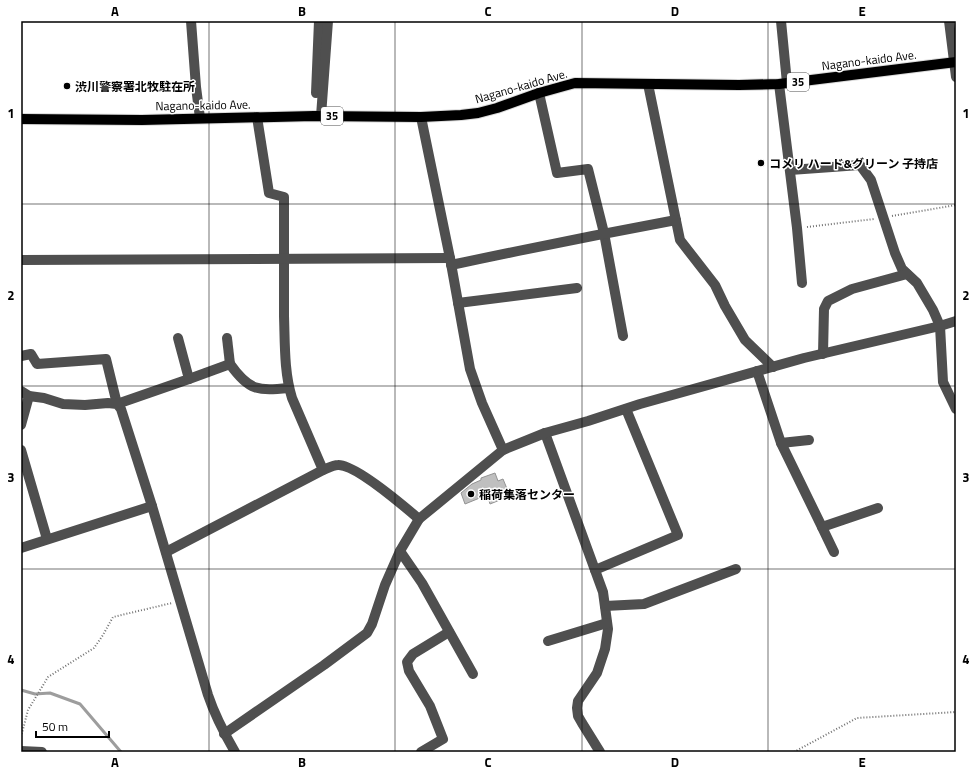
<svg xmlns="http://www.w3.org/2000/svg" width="977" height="773" font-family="'Titillium Web','Noto Sans JP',sans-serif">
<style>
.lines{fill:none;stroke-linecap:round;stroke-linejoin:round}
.stream{stroke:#9d9d9d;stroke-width:3}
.building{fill:#bfbfbf;stroke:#939393}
.major-casing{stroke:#dbdbdb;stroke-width:12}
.path{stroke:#717171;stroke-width:2;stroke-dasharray:1 2;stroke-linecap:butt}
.minor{stroke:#4f4f4f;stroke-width:10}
.major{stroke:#000;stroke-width:10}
.grid{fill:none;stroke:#000;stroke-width:1;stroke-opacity:0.55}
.poi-dot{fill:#000;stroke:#fff;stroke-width:1.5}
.labels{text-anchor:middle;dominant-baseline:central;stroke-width:3;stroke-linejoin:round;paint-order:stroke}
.shield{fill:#fff;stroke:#4c4c4c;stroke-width:1}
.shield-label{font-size:11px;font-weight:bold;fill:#000}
.street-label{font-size:12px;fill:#000;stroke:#fff}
.poi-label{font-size:12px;font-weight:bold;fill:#000;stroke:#fff;text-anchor:start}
.neatline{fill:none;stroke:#000;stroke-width:1.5}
.grid-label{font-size:13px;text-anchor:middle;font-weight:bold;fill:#000}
</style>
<rect width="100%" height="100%" fill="#fff"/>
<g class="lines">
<polyline class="stream" points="21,690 35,694 50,693 80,704 121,752"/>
</g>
<polygon class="building" points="495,473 498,481 503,479 510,496 490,504 487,495 465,504 461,493 472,484 481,480 481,478"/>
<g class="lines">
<defs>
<polyline id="major" points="21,119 142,120 314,116 421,117 461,115 478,113 497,108 539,93 564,86 575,83 739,85 779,84 956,62"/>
</defs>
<use href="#major" class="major-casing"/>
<g class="path">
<polyline points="892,216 956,205"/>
<polyline points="807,227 874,219"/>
<polyline points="21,737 28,710 48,677 94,648 103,635 113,617 172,603"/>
<polyline points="794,752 857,718 956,712"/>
</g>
<g class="minor">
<polyline points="191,21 196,87 200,118"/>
<polyline points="781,21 787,83"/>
<polyline points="949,21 956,77"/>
<polyline points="648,84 680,240 715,285 725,306 745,340 773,367"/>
<polyline points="779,84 797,228 802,283"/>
<polyline points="316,93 319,21"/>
<polyline points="539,93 557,173 588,169 604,233 623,336"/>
<polyline points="321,116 328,21"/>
<path d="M 257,117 L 269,193 L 284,197 C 284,237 284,277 284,316 C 285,344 284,372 292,398 L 323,470"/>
<polyline points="421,117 450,258 470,369 482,403 503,450"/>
<polyline points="790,170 860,165 871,180 895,253 902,269 917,283 933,310 940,326 943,382 956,409"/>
<polyline points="21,260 450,258"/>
<path d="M 451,265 C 526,249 601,234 676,220"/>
<polyline points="458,303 577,288"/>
<polyline points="227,338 230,364"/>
<polyline points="823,354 824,309 828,301 852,289 907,274"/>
<polyline points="21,356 31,354 37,364 106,359 117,404 189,379 178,338"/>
<polyline points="757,371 781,443"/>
<path d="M 189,379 L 230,364 C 249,391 258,391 289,388"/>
<path d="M 21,391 L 29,396 L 44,398 L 63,404 L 85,405 L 108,403 L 117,404 L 121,409 L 152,506 L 208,695 C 215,716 224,733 235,752"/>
<polyline points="21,425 29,396"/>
<polyline points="545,433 603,592 608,629 605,649 597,673 578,701 577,708 578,716 582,723 600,752"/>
<polyline points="809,440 781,443 822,527"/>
<polyline points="21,450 47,539"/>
<polyline points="21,548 152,506"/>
<polyline points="400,551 422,583 473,674"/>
<path d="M 166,552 L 323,470 C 328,468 333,465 338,465 C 355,464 405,507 419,519"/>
<polyline points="834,552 822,527 878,508"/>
<polyline points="595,570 678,535 626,409"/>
<polyline points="605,606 644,604 736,569"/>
<polyline points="548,641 607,623"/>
<polyline points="224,734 324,665 367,633 372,624 385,585 400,551 419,519 503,450 545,433 588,421 640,404 804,358 940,326 956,321"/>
<polyline points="21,751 42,752"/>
<polyline points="421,752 443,739 430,706 409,671 407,662 413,654 449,632"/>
</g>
<use href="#major" class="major"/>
</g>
<path class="grid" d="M 209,21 L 209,752M 395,21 L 395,752M 582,21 L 582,752M 768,21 L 768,752M 21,204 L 956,204M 21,386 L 956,386M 21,569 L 956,569"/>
<g class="poi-dot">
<circle cx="67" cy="86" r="4"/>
<circle cx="761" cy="163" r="4"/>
<circle cx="471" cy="494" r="4"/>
</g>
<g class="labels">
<g class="shield">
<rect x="787" y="73" width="22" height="18" rx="3"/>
<rect x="321" y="107" width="22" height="18" rx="3"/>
</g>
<g class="shield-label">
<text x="798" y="82">35</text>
<text x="332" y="116">35</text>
</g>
<g class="street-label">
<text transform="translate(869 60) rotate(-7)">Nagano-kaido Ave.</text>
<text transform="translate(521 86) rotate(-16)">Nagano-kaido Ave.</text>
<text transform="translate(203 105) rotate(-1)">Nagano-kaido Ave.</text>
</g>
<g class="poi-label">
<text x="75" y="86">渋川警察署北牧駐在所</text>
<text x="769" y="163">コメリ ハード&amp;グリーン 子持店</text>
<text x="479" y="494">稲荷集落センター</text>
</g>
</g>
<rect width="977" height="773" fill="none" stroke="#ffffff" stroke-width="44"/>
<path d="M36 731v6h73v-6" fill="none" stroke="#000000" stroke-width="2"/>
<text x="42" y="731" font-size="12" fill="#000000" stroke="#ffffff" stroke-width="3" paint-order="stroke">50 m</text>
<rect x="22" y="22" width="933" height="729" class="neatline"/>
<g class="grid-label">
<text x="115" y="16">A</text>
<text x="302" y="16">B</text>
<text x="488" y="16">C</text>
<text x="675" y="16">D</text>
<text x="862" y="16">E</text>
<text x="11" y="118">1</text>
<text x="966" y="118">1</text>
<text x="11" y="300">2</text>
<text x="966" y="300">2</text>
<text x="11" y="482">3</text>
<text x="966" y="482">3</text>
<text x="11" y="664">4</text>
<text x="966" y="664">4</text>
<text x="115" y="767">A</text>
<text x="302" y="767">B</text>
<text x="488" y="767">C</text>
<text x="675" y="767">D</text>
<text x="862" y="767">E</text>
</g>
</svg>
